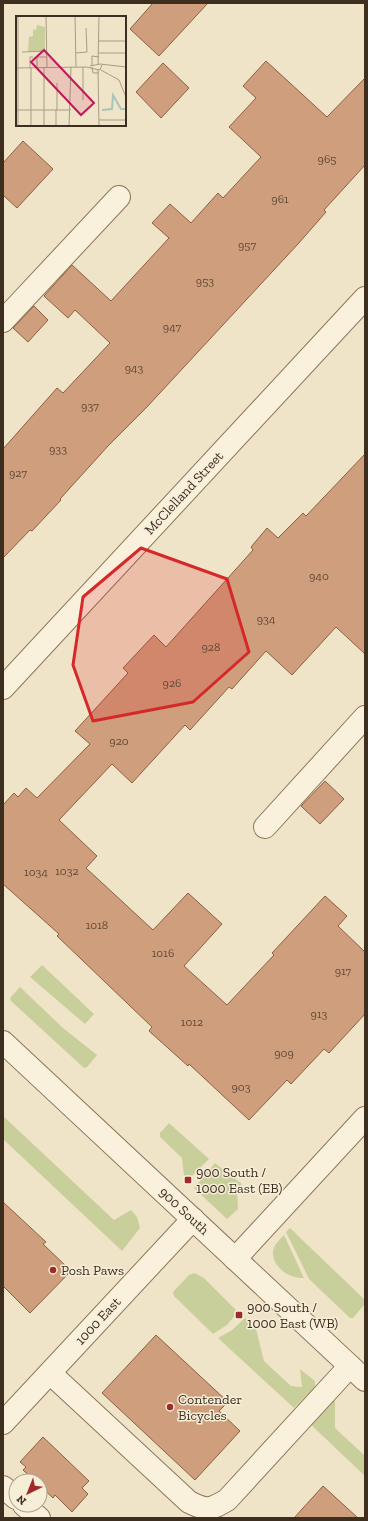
<svg xmlns="http://www.w3.org/2000/svg" width="368" height="1521" font-family="'Zilla Slab',serif">
<style>
.green{fill:#c9cf9b}
.building{fill:#cf9f7d;stroke:#8d5f41}
.lines{fill:none;stroke-linecap:round;stroke-linejoin:round}
.minor-casing{stroke:#8d765c;stroke-width:24}
.minor{stroke:#faf1dc;stroke-width:22}
.marked{fill:#d62828;fill-opacity:0.2;stroke:#d62828;stroke-width:3;stroke-linejoin:round}
.poi-dot{fill:#9e2a2b;stroke:#f7eed8;stroke-width:1.5}
.labels{text-anchor:middle;dominant-baseline:central;stroke-width:3;stroke-linejoin:round;paint-order:stroke}
.number-label{font-size:12px;fill:#624a37}
.street-label{font-size:14px;fill:#3d2e20;stroke:#f7eed8}
.poi-label{font-size:14px;fill:#3d2e20;stroke:#f7eed8;text-anchor:start}
.inset-river{fill:none;stroke:#a9c4bc;stroke-width:2}
.inset-road{fill:none;stroke:#a89b85;stroke-width:1}
.view{fill:#c2185b;fill-opacity:0.15;stroke:#c2185b;stroke-width:2}
.inset-edge{fill:none;stroke:#3d2e20;stroke-width:2}
</style>
<rect width="100%" height="100%" fill="#f0e4c8"/>
<g class="green">
<polygon points="42,965 94,1014 85,1024 30,977"/>
<polygon points="20,987 63,1028 97,1055 87,1067 84,1068 11,1001 10,998"/>
<polygon points="3,1116 114,1220 131,1210 137,1217 140,1228 122,1251 3,1139"/>
<polygon points="169,1123 209,1159 187,1181 184,1176 182,1158 160,1137 160,1133"/>
<polygon points="215,1163 242,1184 237,1189 238,1209 227,1219 194,1188"/>
<polygon points="290,1228 365,1300 365,1304 353,1318 350,1318 309,1279 286,1232"/>
<path d="M 284,1235 L 304,1278 C 290,1279 272,1268 273,1251 C 274,1245 279,1240 284,1235 Z"/>
<polygon points="194,1273 204,1278 238,1312 227,1325 213,1334 174,1296 173,1292 189,1275"/>
<polygon points="245,1318 256,1329 264,1361 291,1386 302,1387 300,1369 315,1381 315,1387 294,1408 218,1338 232,1330"/>
<polygon points="331,1397 335,1401 335,1428 365,1456 365,1476 307,1421"/>
</g>
<g class="building">
<polygon points="153,3 208,3 159,56 130,29"/>
<polygon points="266,61 327,117 365,78 365,165 324,210 326,212 298,244 146,408 108,446 60,499 61,500 32,531 30,530 3,558 3,449 57,388 63,393 110,343 75,310 68,318 44,296 72,265 111,301 169,238 152,223 170,204 191,223 218,193 223,198 261,157 229,127 256,98 243,86"/>
<polygon points="163,63 189,88 161,118 136,92"/>
<polygon points="23,141 53,169 17,208 3,195 3,163"/>
<polygon points="34,306 48,320 28,342 13,328"/>
<polygon points="365,454 365,654 336,627 292,675 266,651 232,689 229,687 190,730 185,725 132,783 112,764 59,820 97,856 86,868 153,930 188,893 222,924 184,966 227,1005 274,955 272,953 325,896 347,916 338,926 365,952 365,1014 329,1053 324,1049 291,1084 287,1080 249,1120 189,1064 188,1066 149,1031 152,1027 57,936 59,934 3,884 3,805 14,793 18,797 26,788 37,798 90,744 75,731 128,673 123,668 154,635 166,647 253,550 251,547 267,528 278,538 303,513 306,516"/>
<polygon points="325,781 344,799 320,824 301,806"/>
<polygon points="3,1202 46,1242 43,1244 71,1271 30,1313 3,1286"/>
<polygon points="156,1335 228,1402 219,1411 240,1431 195,1480 102,1393"/>
<polygon points="43,1437 89,1481 82,1488 88,1494 72,1512 55,1495 53,1498 40,1486 40,1481 35,1481 23,1470 26,1467 20,1462"/>
<polygon points="323,1486 358,1518 294,1518"/>
</g>
<g class="lines">
<defs>
<g id="minor">
<polyline points="3,321 119,197"/>
<polyline points="3,688 365,298"/>
<polyline points="265,827 365,717"/>
<polyline points="3,1042 365,1380"/>
<polyline points="235,1259 365,1118"/>
<path d="M 50,1373 L 189,1502 C 207,1511 210,1510 227,1500 L 350,1366"/>
<polyline points="3,1423 193,1219"/>
<polyline points="3,1487 16,1498"/>
<polyline points="24,1505 39,1518"/>
</g>
</defs>
<use href="#minor" class="minor-casing"/>
<use href="#minor" class="minor"/>
</g>
<path class="marked" d="M 141,548 L 227,579 L 249,652 L 193,702 L 93,721 L 73,665 L 83,597 Z"/>
<g class="poi-dot">
<rect x="184" y="1176" width="8" height="8" rx="2"/>
<circle cx="53" cy="1270" r="4"/>
<rect x="235" y="1311" width="8" height="8" rx="2"/>
<circle cx="170" cy="1407" r="4"/>
</g>
<g class="labels">
<g class="number-label">
<text x="327" y="159">965</text>
<text x="280" y="199">961</text>
<text x="247" y="245">957</text>
<text x="205" y="281">953</text>
<text x="172" y="327">947</text>
<text x="134" y="368">943</text>
<text x="90" y="406">937</text>
<text x="58" y="449">933</text>
<text x="18" y="473">927</text>
<text x="319" y="576">940</text>
<text x="266" y="619">934</text>
<text x="211" y="647">928</text>
<text x="172" y="683">926</text>
<text x="119" y="741">920</text>
<text x="67" y="871">1032</text>
<text x="36" y="872">1034</text>
<text x="97" y="925">1018</text>
<text x="163" y="953">1016</text>
<text x="343" y="971">917</text>
<text x="319" y="1014">913</text>
<text x="192" y="1022">1012</text>
<text x="284" y="1053">909</text>
<text x="241" y="1087">903</text>
</g>
<g class="street-label">
<text transform="translate(184 493) rotate(-47)">McClelland Street</text>
<text transform="translate(184 1211) rotate(43)">900 South</text>
<text transform="translate(98 1321) rotate(-47)">1000 East</text>
</g>
<g class="poi-label">
<text x="196" y="1172">900 South /<tspan x="196" dy="16">1000 East (EB)</tspan></text>
<text x="61" y="1270">Posh Paws</text>
<text x="247" y="1307">900 South /<tspan x="247" dy="16">1000 East (WB)</tspan></text>
<text x="178" y="1399">Contender<tspan x="178" dy="16">Bicycles</tspan></text>
</g>
</g>
<g transform="translate(16 16)">
<rect width="110" height="110" fill="#f0e4c8"/>
<path d="M 21,9 L 29,11 L 29,35 L 12,35 L 13,21 L 17,20 L 17,13 L 20,14 Z" fill="#c9cf9b"/>
<path class="inset-river" d="M 86,94 L 96,93 L 97,79 L 105,93 L 110,93"/>
<path class="inset-road" d="M 2,0 L 2,110M 30,0 L 31,51M 59,0 L 60,51M 83,25 L 110,25M 6,36 L 30,35M 60,37 L 71,36 L 70,12M 83,37 L 110,37M 82,48 L 83,0M 74,50 L 84,48 L 110,51M 76,50 L 76,40 L 83,41M 14,51 L 14,41 L 17,41M 15,51 L 15,110M 21,51 L 21,41 L 31,41M 28,51 L 28,110M 76,51 L 77,57 L 83,57M 0,52 L 70,51 L 84,54 L 86,49M 82,54 L 83,110M 85,54 L 103,64 L 110,81M 41,67 L 41,94M 67,84 L 67,51M 0,94 L 55,94M 83,104 L 110,104M 40,110 L 40,94M 53,110 L 55,51"/>
<path class="view" d="M 28,34 L 78,87 L 65,99 L 15,46 Z"/>
<rect width="110" height="110" class="inset-edge"/>
</g>
<rect width="368" height="1521" fill="none" stroke="#3d2e20" stroke-width="8"/>
<g transform="translate(28 1493) rotate(223)"><circle r="19" fill="#f7eed8" stroke="#ada18e"/>
<path d="M0-3L7 15L0 10L-7 15Z" fill="#9e2a2b"/>
<text y="-6" font-size="11" font-weight="bold" text-anchor="middle" fill="#3d2e20">N</text>
</g>
</svg>
